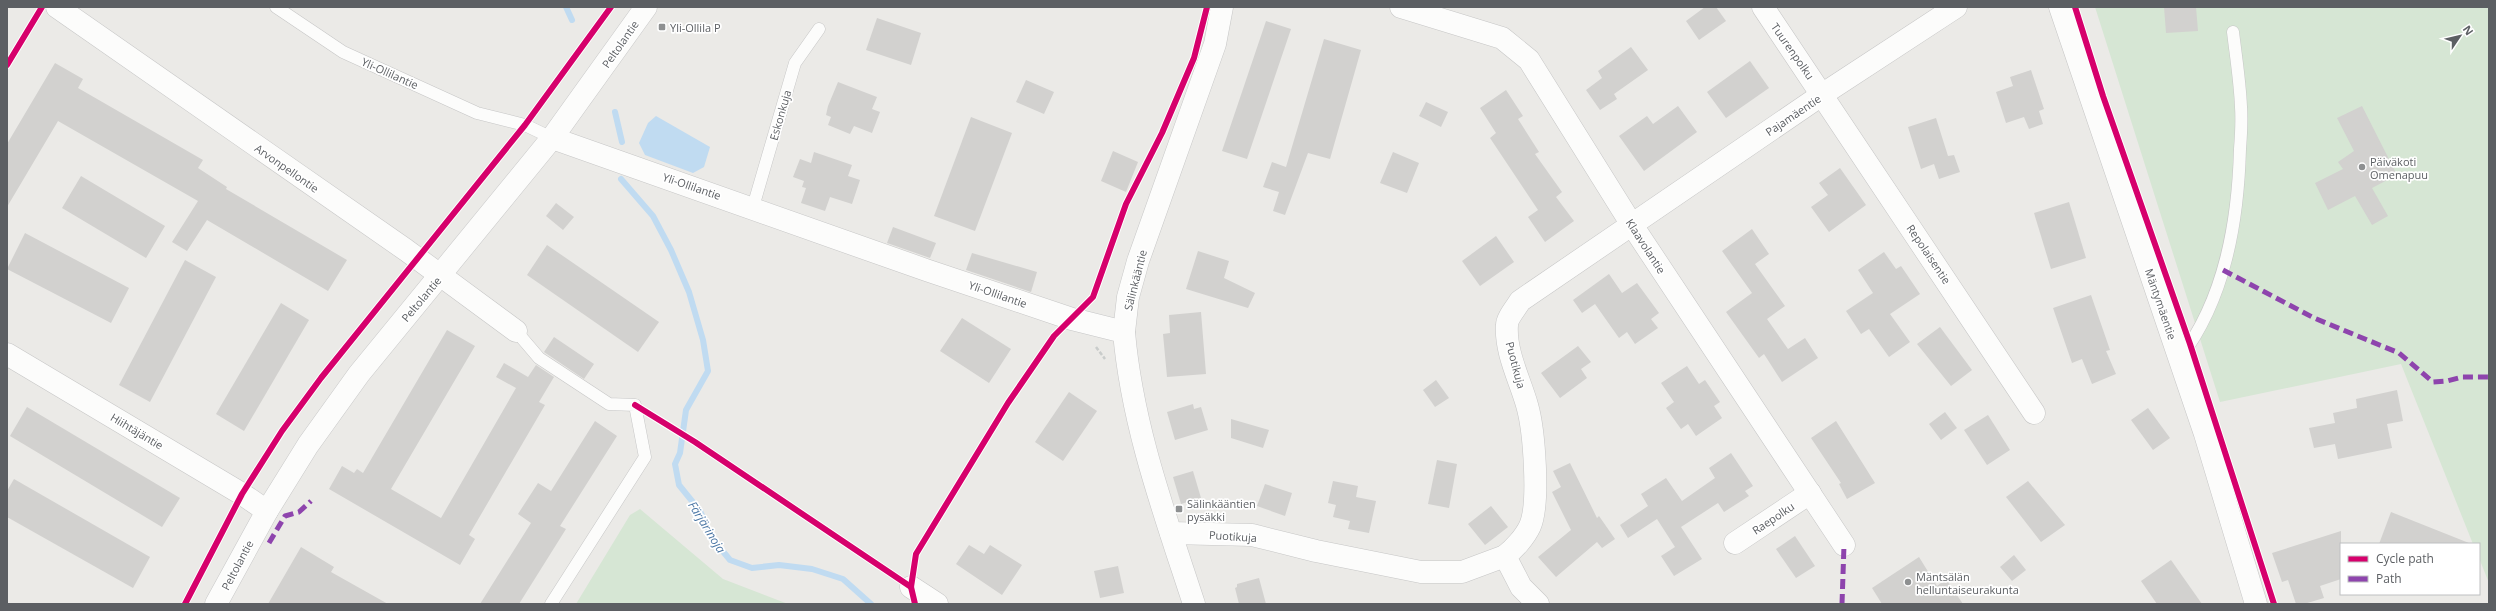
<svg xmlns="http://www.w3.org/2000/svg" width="2496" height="611" font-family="'Open Sans',sans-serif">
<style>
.green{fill:#d6e6d4}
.water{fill:#c0dbf1}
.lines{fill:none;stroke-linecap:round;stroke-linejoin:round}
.stream{stroke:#c0dbf1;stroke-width:6}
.building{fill:#d2d1cf}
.service-casing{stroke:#c6c6c6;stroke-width:13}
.minor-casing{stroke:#c6c6c6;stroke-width:23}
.tertiary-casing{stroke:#c6c6c6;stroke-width:23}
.secondary-casing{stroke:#c8c8c8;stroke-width:23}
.path{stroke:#c9cccb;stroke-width:2.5;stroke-dasharray:4 2;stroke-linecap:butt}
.service{stroke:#fcfcfb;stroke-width:12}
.minor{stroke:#fcfcfb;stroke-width:22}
.tertiary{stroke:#fcfcfb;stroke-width:22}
.secondary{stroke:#fcfcfb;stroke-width:22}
.quiet{stroke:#8e44ad;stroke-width:5;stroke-dasharray:10 5;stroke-linecap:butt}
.cycleway-casing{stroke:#fff;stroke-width:8}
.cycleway{stroke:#d6006c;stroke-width:6}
.poi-dot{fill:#8e9091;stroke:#fff;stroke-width:1.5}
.labels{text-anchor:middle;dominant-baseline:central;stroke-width:3.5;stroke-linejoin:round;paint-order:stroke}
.poi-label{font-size:11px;fill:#5c5f63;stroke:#fff;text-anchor:start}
.street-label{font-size:11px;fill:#5c5f63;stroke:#fff}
.water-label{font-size:12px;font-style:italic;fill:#4c77a5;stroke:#fff}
</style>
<rect width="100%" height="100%" fill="#ebeae7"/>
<g class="green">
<polygon points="2095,7 2489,7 2489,583 2479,558 2479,544 2473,544 2401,364 2220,402"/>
<polygon points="640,509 723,579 788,604 576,604 630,515"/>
</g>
<polygon class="water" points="656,116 710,147 704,167 693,173 645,155 639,143 648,123"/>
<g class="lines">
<g class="stream">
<polyline points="566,7 572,20"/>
<polyline points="615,112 622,142"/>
<polyline points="621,179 653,216 671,250 689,292 703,340 708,371 686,410 680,453 675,464 679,485 700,511 712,538 730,560 752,568 779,565 812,569 843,579 871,604"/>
</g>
</g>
<g class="building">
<polygon points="1705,7 1716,7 1726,21 1699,40 1686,21"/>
<polygon points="2164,7 2196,7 2198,31 2166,33"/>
<polygon points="877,18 921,33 911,65 866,50"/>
<polygon points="1266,21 1291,29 1247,159 1222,151"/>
<polygon points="1324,39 1361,50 1330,159 1308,153 1285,215 1273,211 1279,192 1263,187 1272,162 1286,167"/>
<polygon points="1631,47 1648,70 1614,94 1617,99 1600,110 1586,90 1602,78 1598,71"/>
<polygon points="1750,61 1769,88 1726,118 1707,92"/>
<polygon points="55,63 83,79 78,88 203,160 198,168 227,187 226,189 347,260 328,291 207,220 187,251 172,242 198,201 58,121 7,207 7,144"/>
<polygon points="2031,70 2044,109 2039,111 2043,124 2029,129 2024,117 2006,123 1996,92 2013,86 2010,77"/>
<polygon points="1026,80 1054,92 1044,114 1016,102"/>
<polygon points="838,82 877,97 872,109 880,112 872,133 854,126 850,134 828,125 831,117 826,115 828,106"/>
<polygon points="1506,90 1523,116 1518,119 1539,152 1535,154 1562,192 1556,197 1574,221 1545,242 1528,217 1538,210 1490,138 1496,133 1480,108"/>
<polygon points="1426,102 1448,112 1441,127 1419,116"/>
<polygon points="1678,106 1697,132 1644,171 1619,136 1647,116 1653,124"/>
<polygon points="2362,106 2397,175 2372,188 2388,216 2372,225 2355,196 2328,210 2315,183 2343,169 2338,162 2354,151 2337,118"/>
<polygon points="971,117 1012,133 975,231 934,216"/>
<polygon points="1936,118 1948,156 1954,155 1960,172 1939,179 1934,164 1921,169 1908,127"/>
<polygon points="1113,151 1138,162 1126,192 1101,181"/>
<polygon points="814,152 852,165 848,176 860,180 852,204 830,197 825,211 801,203 806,188 802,187 804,181 793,177 800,159 811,163"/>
<polygon points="1393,152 1419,163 1407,193 1380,183"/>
<polygon points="1840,168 1866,205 1829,232 1811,207 1828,195 1819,183"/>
<polygon points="81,176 165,226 146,258 62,208"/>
<polygon points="2069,202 2086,258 2051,269 2034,213"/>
<polygon points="556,203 574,217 563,230 546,216"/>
<polygon points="893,227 936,243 930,258 887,243"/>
<polygon points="1752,229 1769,254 1755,264 1785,306 1767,319 1788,349 1805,338 1818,358 1782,382 1764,354 1759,358 1726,312 1752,293 1722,251"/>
<polygon points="25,233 129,288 111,323 7,269"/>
<polygon points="1496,236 1514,262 1480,286 1462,261"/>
<polygon points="547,245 659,322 638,352 527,275"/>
<polygon points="1198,251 1229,261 1224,278 1255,293 1248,308 1186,289"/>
<polygon points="1884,252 1896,269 1901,266 1920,294 1890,314 1910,342 1889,357 1869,329 1861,334 1846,311 1873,293 1858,270"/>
<polygon points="972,253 1037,272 1031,292 966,270"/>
<polygon points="185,260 216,277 150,402 119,385"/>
<polygon points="1609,274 1622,293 1637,283 1659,313 1651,319 1658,328 1635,344 1627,332 1619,338 1595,304 1582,313 1573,300"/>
<polygon points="2091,295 2110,350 2106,351 2116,374 2092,384 2082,359 2072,363 2053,308"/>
<polygon points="281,303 309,320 244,431 216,414"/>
<polygon points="1201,312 1206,374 1167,377 1163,334 1170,333 1169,315"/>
<polygon points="962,318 1011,349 989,383 940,351"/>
<polygon points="1940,327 1972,370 1951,386 1917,344"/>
<polygon points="447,330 475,346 391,489 441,518 516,388 496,377 504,363 528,377 536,365 554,377 539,402 545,405 469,535 475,539 460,565 329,489 342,466 354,473 357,469 363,473"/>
<polygon points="554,337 594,364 584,379 544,352"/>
<polygon points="1578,346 1591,362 1581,369 1587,378 1560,398 1541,373"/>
<polygon points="1687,366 1699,384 1705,380 1720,402 1714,406 1722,418 1696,436 1688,424 1681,429 1666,408 1674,402 1661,383"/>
<polygon points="1436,380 1449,398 1435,407 1423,390"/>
<polygon points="2397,390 2403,421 2387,424 2392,448 2338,459 2335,444 2314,448 2309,428 2335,423 2333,413 2357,408 2356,399"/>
<polygon points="1069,392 1097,411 1063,461 1035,442"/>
<polygon points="1193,404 1194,409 1201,407 1208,430 1175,440 1167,412"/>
<polygon points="27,407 180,498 162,527 10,436"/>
<polygon points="2148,408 2170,438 2153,450 2131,420"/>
<polygon points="1945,412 1957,428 1941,440 1929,424"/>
<polygon points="1988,415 2010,450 1987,465 1964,430"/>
<polygon points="1231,419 1269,430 1263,448 1231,438"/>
<polygon points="595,421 617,436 560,526 566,529 519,604 480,604 531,523 518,514 538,483 551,491"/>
<polygon points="1836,421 1875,483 1847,499 1839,484 1841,483 1811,438"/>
<polygon points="1731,453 1753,486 1745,491 1749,496 1724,512 1718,503 1681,527 1702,559 1674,576 1661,556 1675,547 1657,519 1628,538 1620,525 1648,506 1641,494 1666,478 1682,501 1715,478 1709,468"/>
<polygon points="1437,460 1457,464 1449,508 1428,504"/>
<polygon points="1570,463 1597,518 1599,516 1615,539 1602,548 1597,542 1556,577 1538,557 1571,530 1552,492 1561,487 1553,471"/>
<polygon points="1193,471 1201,498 1181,504 1173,477"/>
<polygon points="14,479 150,557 133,588 7,517 7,491"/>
<polygon points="1333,481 1358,486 1356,497 1376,501 1369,533 1348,529 1350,521 1333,517 1336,505 1328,503"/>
<polygon points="2028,481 2065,525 2041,542 2006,497"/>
<polygon points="1265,484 1292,493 1285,516 1257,506"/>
<polygon points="1491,506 1508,527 1485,545 1468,524"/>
<polygon points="2391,512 2469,543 2468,544 2379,544"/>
<polygon points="2341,531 2341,579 2320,586 2324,598 2304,604 2296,604 2288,580 2282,582 2272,553"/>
<polygon points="1795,536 1815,566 1796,578 1776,549"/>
<polygon points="969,545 984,554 990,545 1022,565 1002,595 956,564"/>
<polygon points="301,547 334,567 331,572 388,604 268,604"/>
<polygon points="2014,555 2026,570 2012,581 2000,567"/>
<polygon points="1919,557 1937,586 1946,579 1963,604 1882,604 1872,588"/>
<polygon points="2171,560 2202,604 2157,604 2141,581"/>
<polygon points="1118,566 1124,593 1100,598 1094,571"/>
<polygon points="1259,578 1266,604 1239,604 1235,588 1237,587 1237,584"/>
</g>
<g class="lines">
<defs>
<g id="service">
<polyline points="276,7 343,52 477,113 525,125 552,138"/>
<polyline points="753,207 795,63 819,29"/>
<polyline points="516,331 539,358 609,404 635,405 645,457 551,604"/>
<path d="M 2180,358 C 2225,299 2238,222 2240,149 C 2241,136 2242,121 2241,107 C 2240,82 2236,57 2233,32"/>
</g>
<g id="minor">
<polyline points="57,7 406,250 516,331"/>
<polyline points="1401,7 1502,38 1529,60 1632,225 1844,545"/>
<polyline points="1763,7 2034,413"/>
<polyline points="2060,7 2205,434 2256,604"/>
<path d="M 552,138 L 926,270 L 1072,319 L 1124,332 C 1132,426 1165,515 1194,604"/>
<polyline points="7,354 242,494 267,511"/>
<polyline points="1171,533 1252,535 1316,551 1421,572 1462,572 1505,556"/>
<polyline points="1735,543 1810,493"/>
<polyline points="911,587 937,604"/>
<path d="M 1538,604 L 1521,587 L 1505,556 C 1514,549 1525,537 1530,526 C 1540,503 1534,429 1527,405 C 1520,380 1505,352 1507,325 C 1507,318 1516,308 1520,301 L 1823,94 L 1956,7"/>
</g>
<polyline id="tertiary" points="1124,332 1128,297 1138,261 1215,44 1222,7"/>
<polyline id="secondary" points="216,604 267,511 308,445 359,374 552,138 646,7"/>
</defs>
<use href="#service" class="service-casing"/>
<use href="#minor" class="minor-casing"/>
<use href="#tertiary" class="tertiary-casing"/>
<use href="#secondary" class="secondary-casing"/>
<polyline class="path" points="1096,347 1105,359"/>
<use href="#service" class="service"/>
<use href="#minor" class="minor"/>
<use href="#tertiary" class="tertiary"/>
<use href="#secondary" class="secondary"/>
<g class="quiet">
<polyline points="2223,270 2314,318 2399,353 2433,382 2447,381 2462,377 2489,377"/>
<polyline points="269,543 285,516 299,512 311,501"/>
<polyline points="1842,604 1844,545"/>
</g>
<defs>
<g id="cycleway">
<polyline points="2075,7 2103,96 2190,344 2274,604"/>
<polyline points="7,65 42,7"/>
<polyline points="635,405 695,442 911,587"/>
<polyline points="185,604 242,494 282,431 321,378 525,125 611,7"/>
<polyline points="915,604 911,587 916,554 1008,403 1054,336 1093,297 1126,204 1162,133 1194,58 1207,7"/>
</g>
</defs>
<use href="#cycleway" class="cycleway-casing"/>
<use href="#cycleway" class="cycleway"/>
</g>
<g class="poi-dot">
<rect x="658" y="23" width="8" height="8" rx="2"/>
<circle cx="2362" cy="167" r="4"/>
<rect x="1175" y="505" width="8" height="8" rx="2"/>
<circle cx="1908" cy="582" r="4"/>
</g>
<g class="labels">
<g class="poi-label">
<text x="670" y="27">Yli-Ollila P</text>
<text x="2370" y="161">Päiväkoti<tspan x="2370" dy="13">Omenapuu</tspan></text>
<text x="1187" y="503">Sälinkääntien<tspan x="1187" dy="13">pysäkki</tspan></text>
<text x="1916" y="576">Mäntsälän<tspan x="1916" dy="13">helluntaiseurakunta</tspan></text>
</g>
<g class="street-label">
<text transform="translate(620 44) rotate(-55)">Peltolantie</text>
<text transform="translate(1793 51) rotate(55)">Tuurenpolku</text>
<text transform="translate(390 73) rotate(24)">Yli-Ollilantie</text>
<text transform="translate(780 115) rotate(-74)">Eskonkuja</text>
<text transform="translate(1793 115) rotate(-34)">Pajamäentie</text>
<text transform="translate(287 168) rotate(35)">Arvonpellontie</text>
<text transform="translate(692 186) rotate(19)">Yli-Ollilantie</text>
<text transform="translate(1646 246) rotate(57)">Klaavolantie</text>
<text transform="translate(1929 254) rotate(56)">Repolaisentie</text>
<text transform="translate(1135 280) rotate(-76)">Sälinkääntie</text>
<text transform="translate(998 294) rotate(19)">Yli-Ollilantie</text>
<text transform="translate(421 299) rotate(-50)">Peltolantie</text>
<text transform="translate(2161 304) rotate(71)">Mäntymäentie</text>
<text transform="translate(1516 365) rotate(75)">Puotikuja</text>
<text transform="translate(137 431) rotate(31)">Hiihtäjäntie</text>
<text transform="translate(1773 518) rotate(-34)">Raepolku</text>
<text transform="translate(1233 536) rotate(4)">Puotikuja</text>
<text transform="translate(237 565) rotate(-62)">Peltolantie</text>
</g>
<g class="water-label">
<text transform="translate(707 527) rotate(58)">Färjärinoja</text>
</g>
</g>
<rect width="2496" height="611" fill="none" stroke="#5c5f63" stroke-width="16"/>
<rect x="2340" y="543" width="140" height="52" fill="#ffffff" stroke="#bebfc1"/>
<rect x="2348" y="556" width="20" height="6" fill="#d6006c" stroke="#bebfc1"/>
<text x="2376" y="563" font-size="12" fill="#5c5f63">Cycle path</text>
<rect x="2348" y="576" width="20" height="6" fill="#8e44ad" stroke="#bebfc1"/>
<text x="2376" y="583" font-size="12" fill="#5c5f63">Path</text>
<g transform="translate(2460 36) rotate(55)" stroke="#ffffff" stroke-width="3" paint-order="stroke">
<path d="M0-3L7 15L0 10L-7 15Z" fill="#5c5f63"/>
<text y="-6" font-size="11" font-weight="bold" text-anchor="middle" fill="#5c5f63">N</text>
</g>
</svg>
